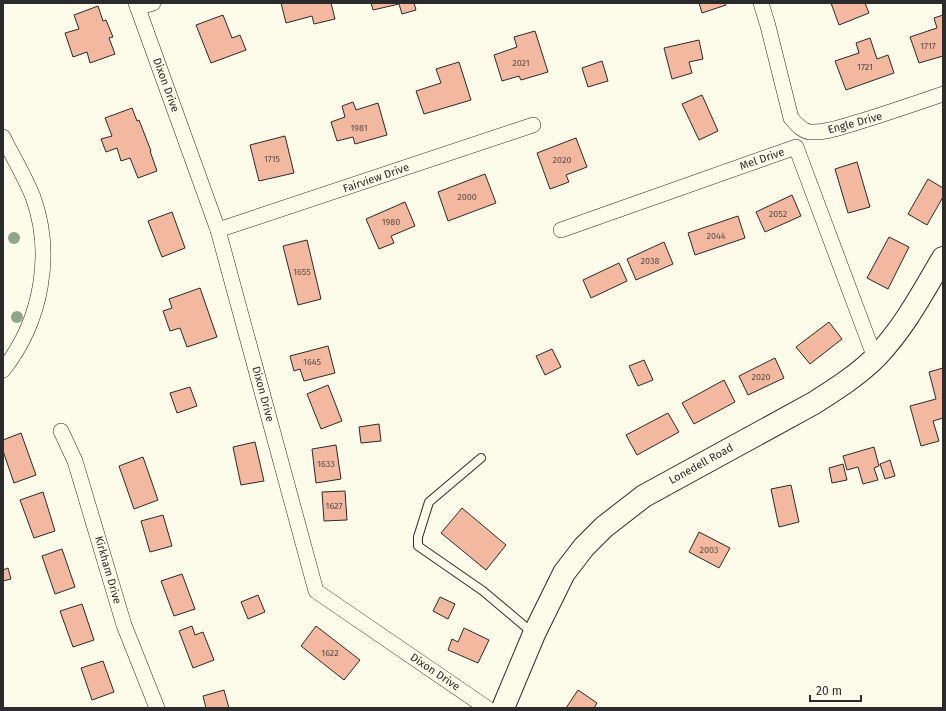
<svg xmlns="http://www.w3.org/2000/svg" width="946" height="711" font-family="'Fira Sans',sans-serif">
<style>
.building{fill:#f2b8a0;stroke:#2b2b2b}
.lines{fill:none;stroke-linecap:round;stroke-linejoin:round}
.lane-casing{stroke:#2b2b2b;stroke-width:10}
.street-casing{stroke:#2b2b2b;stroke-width:16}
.secondary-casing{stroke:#2b2b2b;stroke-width:24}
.lane{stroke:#fdfbea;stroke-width:8}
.street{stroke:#fdfbea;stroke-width:15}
.secondary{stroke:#fdfbea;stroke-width:22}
.tree{fill:#8ea78a}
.labels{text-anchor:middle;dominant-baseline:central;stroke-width:3;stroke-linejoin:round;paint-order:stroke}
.number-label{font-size:9px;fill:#5d4e48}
.street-label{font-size:11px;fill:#2b2b2b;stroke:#fdfbea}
</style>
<rect width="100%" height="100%" fill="#fdfbea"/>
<g class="building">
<polygon points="281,3 331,3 335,19 314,24 312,16 286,23"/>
<polygon points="371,3 414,3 416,10 402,14 399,4 373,10"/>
<polygon points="699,3 725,3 726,5 702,13"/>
<polygon points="831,3 865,3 869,13 839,25"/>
<polygon points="98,6 103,21 106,20 113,37 109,38 115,54 90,63 87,52 73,57 65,33 79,29 74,15"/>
<polygon points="223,15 232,38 240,35 246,50 211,63 196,25"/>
<polygon points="943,15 943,56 919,63 910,37 937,28 934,18"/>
<polygon points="535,31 548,72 521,80 519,76 502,81 494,55 517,47 514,37"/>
<polygon points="870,38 877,59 888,55 894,73 846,90 835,61 859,53 856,43"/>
<polygon points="699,40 703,59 689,62 692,73 672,79 664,48"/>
<polygon points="602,61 608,81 588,87 582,68"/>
<polygon points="459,62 471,100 424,114 416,91 441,83 436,69"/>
<polygon points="702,95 718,131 699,140 682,104"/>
<polygon points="353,102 356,110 378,103 387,135 355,144 353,137 337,141 331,122 345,117 342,106"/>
<polygon points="132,108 137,121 139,120 151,151 150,151 157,171 138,178 130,158 121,161 117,148 106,152 101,139 112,136 105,118"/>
<polygon points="285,136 294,173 259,181 250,145"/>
<polygon points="576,138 587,167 566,175 569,182 550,189 537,153"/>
<polygon points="857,162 870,207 848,213 835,169"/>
<polygon points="485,174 496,203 448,221 438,192"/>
<polygon points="928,179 943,188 943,197 927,225 908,214"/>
<polygon points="792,195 801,216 765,232 756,212"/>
<polygon points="405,202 415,226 391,236 394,243 379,249 366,219"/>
<polygon points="172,212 185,248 162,257 148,221"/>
<polygon points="738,216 745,238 695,255 688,233"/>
<polygon points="889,237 909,247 888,289 867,278"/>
<polygon points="307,240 321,299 298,305 283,246"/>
<polygon points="664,242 673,264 636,280 627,259"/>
<polygon points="619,263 627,281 591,298 583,280"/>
<polygon points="200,288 217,337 187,347 180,328 170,331 163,311 172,308 169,299"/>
<polygon points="829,322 842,339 810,364 796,347"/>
<polygon points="328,346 335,373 304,381 300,369 294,371 290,356"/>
<polygon points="552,349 561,367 545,375 536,356"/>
<polygon points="775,358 784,378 748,395 739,376"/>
<polygon points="644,360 653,380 638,386 629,366"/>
<polygon points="943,368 943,418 933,421 939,441 921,446 910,406 936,399 929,372"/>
<polygon points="724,380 735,402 694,424 682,403"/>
<polygon points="328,385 342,421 321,429 307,394"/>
<polygon points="190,387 197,406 177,413 170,393"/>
<polygon points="668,413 679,432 637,455 626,435"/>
<polygon points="379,424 381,441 361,443 359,427"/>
<polygon points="21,433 36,475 14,483 3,451 3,440"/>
<polygon points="255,442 264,481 241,485 233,447"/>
<polygon points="336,445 341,479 316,483 312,449"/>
<polygon points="874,447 879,466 874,468 878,480 863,484 858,467 847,470 843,456"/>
<polygon points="143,457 158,500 134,509 119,466"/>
<polygon points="890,460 895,476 885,479 880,464"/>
<polygon points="843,464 847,480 832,483 829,468"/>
<polygon points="791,485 799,522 779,527 771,489"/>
<polygon points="345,491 347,520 324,521 322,492"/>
<polygon points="43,492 55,531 34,538 20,500"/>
<polygon points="462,508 506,545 486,570 441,533"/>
<polygon points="163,515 172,546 150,552 141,521"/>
<polygon points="699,532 730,548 719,568 689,552"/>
<polygon points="62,549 75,587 55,594 42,556"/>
<polygon points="8,568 11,579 3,581 3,570"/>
<polygon points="182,574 195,609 174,616 161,581"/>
<polygon points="258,595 265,612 248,619 241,602"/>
<polygon points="440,597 455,604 448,619 433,611"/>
<polygon points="82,604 94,640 73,647 60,611"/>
<polygon points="192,626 195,635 203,632 214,660 193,668 179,631"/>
<polygon points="316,626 360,660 344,680 301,646"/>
<polygon points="464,628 489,640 478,663 448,650 452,639 458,642"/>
<polygon points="103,661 114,692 92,700 81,668"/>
<polygon points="224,690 229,708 206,708 203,696"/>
<polygon points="578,690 597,703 594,708 566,708"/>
</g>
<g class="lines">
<defs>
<polyline id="lane" points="481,458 429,502 418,537 418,546 483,591 534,634"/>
<g id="street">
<polyline points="136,3 218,230 316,591 487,708"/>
<path d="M 761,3 L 768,26 L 791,118 C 796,124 802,131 810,132 C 826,133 841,127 855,123 C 885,114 914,104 943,94"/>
<polyline points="138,8 153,3"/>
<path d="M 3,137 C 13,157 25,177 33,197 C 54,255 41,322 3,370"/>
<polyline points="218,230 533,125"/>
<polyline points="561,230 796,147 875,358"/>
<polyline points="61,431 75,461 124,625 157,708"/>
</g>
<path id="secondary" d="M 503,708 L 534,634 L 564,573 L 584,547 L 604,527 L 644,496 L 814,403 C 836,389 858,375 876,357 C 904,328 923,292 943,258"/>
</defs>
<use href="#lane" class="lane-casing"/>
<use href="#street" class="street-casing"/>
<use href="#secondary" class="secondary-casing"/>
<use href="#lane" class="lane"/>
<use href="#street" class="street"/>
<use href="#secondary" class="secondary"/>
</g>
<g class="tree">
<circle cx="14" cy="238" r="6"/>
<circle cx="17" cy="317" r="6"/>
</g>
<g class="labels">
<g class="number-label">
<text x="928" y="46">1717</text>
<text x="521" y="63">2021</text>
<text x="865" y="67">1721</text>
<text x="359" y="128">1981</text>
<text x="272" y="159">1715</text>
<text x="562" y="160">2020</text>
<text x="467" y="197">2000</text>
<text x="778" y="214">2052</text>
<text x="391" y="222">1980</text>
<text x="716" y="236">2044</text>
<text x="650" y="261">2038</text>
<text x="302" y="272">1655</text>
<text x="312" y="362">1645</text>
<text x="761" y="377">2020</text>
<text x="326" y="464">1633</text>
<text x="334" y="506">1627</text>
<text x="709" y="550">2003</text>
<text x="330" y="653">1622</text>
</g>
<g class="street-label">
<text transform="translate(166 85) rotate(70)">Dixon Drive</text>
<text transform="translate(855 123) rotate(-15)">Engle Drive</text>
<text transform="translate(762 159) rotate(-19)">Mel Drive</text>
<text transform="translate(376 178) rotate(-19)">Fairview Drive</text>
<text transform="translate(263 394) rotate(75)">Dixon Drive</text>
<text transform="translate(701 464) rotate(-29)">Lonedell Road</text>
<text transform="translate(108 570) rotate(74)">Kirkham Drive</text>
<text transform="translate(435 672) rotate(34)">Dixon Drive</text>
</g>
</g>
<rect width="946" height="711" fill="none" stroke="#2b2b2b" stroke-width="8"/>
<path d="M810 695v6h51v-6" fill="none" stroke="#2b2b2b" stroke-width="2"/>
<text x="816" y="695" font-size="12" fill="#2b2b2b" stroke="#fdfbea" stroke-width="3" paint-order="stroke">20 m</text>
</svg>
